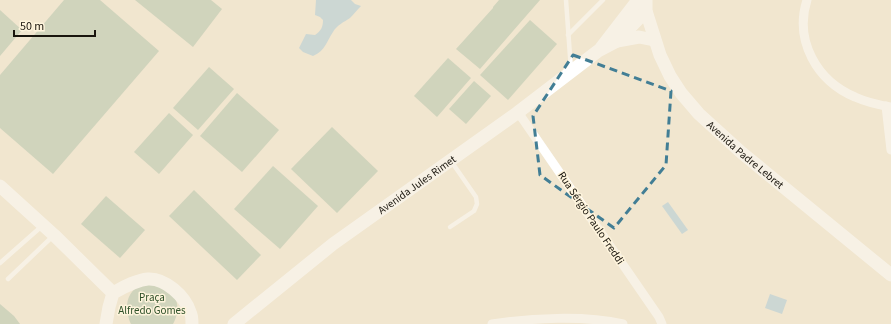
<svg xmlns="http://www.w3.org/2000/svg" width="891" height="324" font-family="'Source Sans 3',sans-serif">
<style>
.green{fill:#a9bea4}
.water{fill:#a1c5d7}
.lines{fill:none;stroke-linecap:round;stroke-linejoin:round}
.lane{stroke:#fff;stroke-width:4.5}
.street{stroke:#fff;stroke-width:9}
.secondary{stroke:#fff;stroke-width:13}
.marked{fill:none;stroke:#427e95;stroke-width:3;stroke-dasharray:8 5;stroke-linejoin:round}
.labels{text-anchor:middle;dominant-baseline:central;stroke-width:3;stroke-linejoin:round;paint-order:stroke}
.street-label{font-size:11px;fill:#19150d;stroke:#fef4dc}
.park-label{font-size:11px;fill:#2e5028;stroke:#fef4dc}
</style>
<rect width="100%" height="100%" fill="#f1e6cf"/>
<g class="green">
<polygon points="64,0 100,0 159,51 53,174 0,128 0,75"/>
<polygon points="135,0 211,0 222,9 193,47"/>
<polygon points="499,0 540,0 480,69 456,49 493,8 493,7"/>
<polygon points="0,10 22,30 0,56"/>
<polygon points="530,20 557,44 508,100 480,75"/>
<polygon points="448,58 471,78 437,117 414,96"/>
<polygon points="209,67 234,89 198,130 173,108"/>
<polygon points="474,81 491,96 466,124 449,109"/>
<polygon points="237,93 279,130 242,172 200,136"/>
<polygon points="169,113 193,135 159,174 134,152"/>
<polygon points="332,127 378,171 337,213 291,169"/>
<polygon points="273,166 318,206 280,249 234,209"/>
<polygon points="194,190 261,255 237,280 169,216"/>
<polygon points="106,196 145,230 120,258 81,224"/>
<path d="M 152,283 C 158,287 167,289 172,294 C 180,301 178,316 173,324 L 131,324 C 126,313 124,297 136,288 C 140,286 147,285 152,283 Z"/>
<polygon points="0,304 14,316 20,324 0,324"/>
</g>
<g class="water">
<path d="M 316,0 L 351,0 L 355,4 L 361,6 C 357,10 354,14 350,18 C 344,22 337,25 333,32 C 326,42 326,50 313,56 L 303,52 L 299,48 L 306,34 L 315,35 C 321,31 323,27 323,20 L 320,17 L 315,15 Z"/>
<polygon points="668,202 688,230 682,234 662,206"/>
<polygon points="770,294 787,300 782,314 765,308"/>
</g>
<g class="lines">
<g class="lane">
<polyline points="566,0 571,70"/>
<polyline points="568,35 603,0"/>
<polyline points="450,227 474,211 477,204 476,197 451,161"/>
<polyline points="0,263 42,226"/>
<polyline points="8,279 53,236"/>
</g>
<g class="street">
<path d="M 807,0 C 794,41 817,81 855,97 C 866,102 879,105 891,107"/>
<polyline points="886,106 891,150"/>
<polyline points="517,113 522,118 659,317 662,324"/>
<path d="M 492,324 C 531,318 584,315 623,324"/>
</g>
<g class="secondary">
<path id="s1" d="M 646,0 L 646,11 L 660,55 L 670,76 L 681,93 L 699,114 L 742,153 L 891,275"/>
<polyline points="617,41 639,37 654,40"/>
<polyline points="601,48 638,0"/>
<polyline points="0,186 54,235 113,293"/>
<path d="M 106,324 L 109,307 L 113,293 C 124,287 136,280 148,279 C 165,278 185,296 190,312 C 192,315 192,320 192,324"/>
<path id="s2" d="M 234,324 L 333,244 L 517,113 L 598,51 L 617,41 L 646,11"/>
</g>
</g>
<path d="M0 0H891V324H0ZM 573,55 L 671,91 L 666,165 L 614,228 L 540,175 L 533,116 Z" fill="#f1e6cf" fill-opacity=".55" fill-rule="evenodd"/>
<path class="marked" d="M 573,55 L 671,91 L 666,165 L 614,228 L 540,175 L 533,116 Z"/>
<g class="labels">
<g class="street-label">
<text stroke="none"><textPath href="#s1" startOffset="190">Avenida Padre Lebret</textPath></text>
<text stroke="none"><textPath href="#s2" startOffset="230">Avenida Jules Rimet</textPath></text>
<text transform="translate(591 218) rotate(56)">Rua Sérgio Paulo Freddi</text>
</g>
<g class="park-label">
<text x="152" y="297">Praça<tspan x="152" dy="13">Alfredo Gomes</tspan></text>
</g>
</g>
<path d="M14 30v6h81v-6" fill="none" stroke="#19150d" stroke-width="2"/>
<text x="20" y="30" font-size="12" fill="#19150d" stroke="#fef4dc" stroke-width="3" paint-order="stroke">50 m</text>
</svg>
